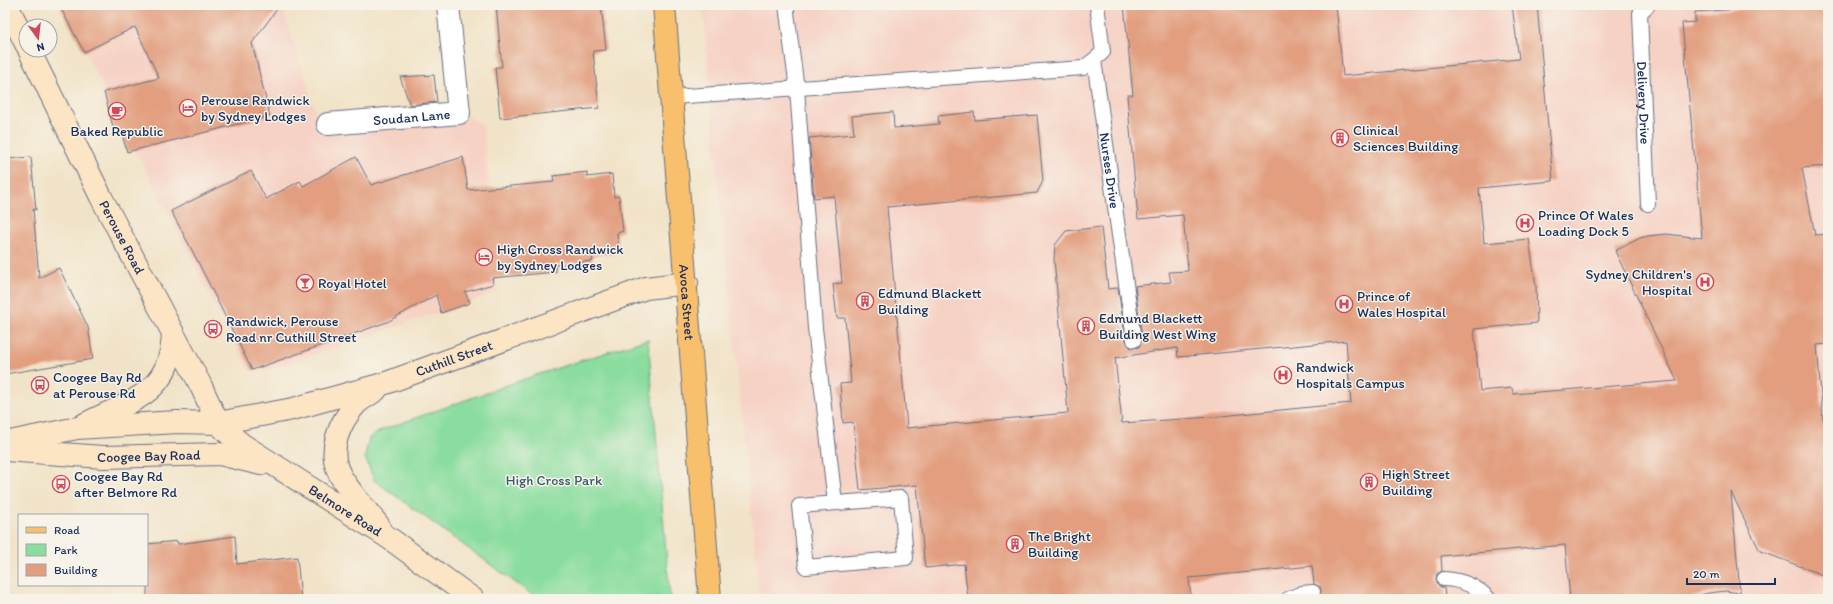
<svg xmlns="http://www.w3.org/2000/svg" width="1833" height="604" font-family="Itim,sans-serif">
<style>
.built{fill:#f6d2c5}
.green{fill:#8add9e;stroke:#52867e}
.building{fill:#e29e7f;fill-rule:evenodd}
.lines{fill:none;stroke-linecap:round;stroke-linejoin:round}
.lane-casing{stroke:#666e83;stroke-width:16}
.street-casing{stroke:#666e83;stroke-width:24}
.secondary-casing{stroke:#666e83;stroke-width:24}
.primary-casing{stroke:#666e83;stroke-width:24}
.lane{stroke:#fff;stroke-width:14}
.street{stroke:#fff;stroke-width:22}
.secondary{stroke:#fce5c4;stroke-width:22}
.primary{stroke:#f8bf6c;stroke-width:22}
.labels{text-anchor:middle;dominant-baseline:central;stroke-width:3;stroke-linejoin:round;paint-order:stroke}
.poi-label{font-size:14px;fill:#1b2f5e;stroke:#f7f3e8;text-anchor:start}
.street-label{font-size:14px;fill:#1b2f5e;stroke:#f7f3e8}
.park-label{font-size:14px;fill:#375a6e;stroke:#f7f3e8}
</style>
<rect width="100%" height="100%" fill="#f7f3e8"/>
<filter id="ink" filterUnits="userSpaceOnUse"><feTurbulence type="fractalNoise" baseFrequency=".025" numOctaves="2"/><feDisplacementMap in="SourceGraphic" scale="8" xChannelSelector="R" yChannelSelector="G"/><feConvolveMatrix kernelMatrix="1 2 1 2 8 2 1 2 1" color-interpolation-filters="sRGB"/></filter>
<filter id="wash" filterUnits="userSpaceOnUse"><feTurbulence type="fractalNoise" baseFrequency=".012" numOctaves="4" result="noise"/><feDisplacementMap in="SourceGraphic" scale="16" xChannelSelector="R" yChannelSelector="G"/><feGaussianBlur stdDeviation="0.9" result="paint"/><feColorMatrix in="noise" values="0 0 0 0 0 0 0 0 0 0 0 0 0 0 0 0 0 1.4 0 .05"/><feComposite in="paint" operator="in"/></filter>
<g filter="url(#wash)">
<rect width="100%" height="100%" fill="#f1e3c7"/>
<g class="built">
<polygon points="61,5 282,5 317,115 443,103 483,125 498,292 269,370 249,371"/>
<polygon points="703,5 1828,5 1828,599 760,599 715,151"/>
</g>
<polygon class="green" points="648,339 670,599 538,599 374,480 365,457 369,438 382,430 530,377"/>
<g id="blocks">
<g class="building">
<polygon points="59,5 280,5 252,43 270,116 127,152 121,130 114,131 104,92 159,78 135,27 84,52"/>
<polygon points="496,5 601,5 606,50 593,51 599,108 500,118 495,67 502,67"/>
<path d="M 1124,5 L 1336,5 L 1343,76 L 1519,59 L 1512,5 L 1537,5 L 1553,181 L 1479,188 L 1484,243 L 1529,239 L 1536,287 L 1537,323 L 1474,329 L 1480,391 L 1512,388 L 1513,394 L 1677,381 L 1615,251 L 1640,238 L 1648,236 L 1666,234 L 1702,238 L 1682,23 L 1695,22 L 1695,12 L 1756,8 L 1756,5 L 1828,5 L 1828,166 L 1802,168 L 1815,235 L 1828,234 L 1828,344 L 1817,345 L 1823,420 L 1828,419 L 1828,577 L 1760,551 L 1731,492 L 1740,593 L 1725,591 L 1709,593 L 1684,599 L 1570,599 L 1565,545 L 1441,556 L 1442,571 L 1437,574 L 1436,579 L 1439,586 L 1444,588 L 1445,597 L 1428,599 L 1318,599 L 1321,591 L 1320,587 L 1314,584 L 1312,566 L 1189,578 L 1191,599 L 968,599 L 964,564 L 925,568 L 917,485 L 860,490 L 853,422 L 843,423 L 840,384 L 851,383 L 845,318 L 837,318 L 833,284 L 842,283 L 834,196 L 814,198 L 809,138 L 854,134 L 852,116 L 893,112 L 894,128 L 939,124 L 938,116 L 974,112 L 975,120 L 1037,115 L 1043,181 L 1037,193 L 887,207 L 907,428 L 1068,413 L 1054,259 L 1055,245 L 1066,231 L 1101,227 L 1108,289 L 1118,288 L 1126,341 L 1131,348 L 1139,347 L 1142,339 L 1135,286 L 1171,282 L 1169,272 L 1188,271 L 1183,215 L 1138,219 L 1127,95 L 1133,95 ZM 1346,341 L 1351,403 L 1211,417 L 1122,423 L 1115,358 L 1177,348 L 1178,357 Z"/>
<polygon points="434,75 437,102 410,105 400,77"/>
<polygon points="31,157 36,210 33,209 39,278 59,268 88,327 93,359 5,374 5,159"/>
<polygon points="356,157 371,185 463,157 468,190 554,182 553,176 587,172 587,177 612,174 614,197 619,196 623,231 617,233 619,253 592,256 593,261 555,265 556,272 492,278 493,284 465,292 470,303 441,313 436,295 387,322 252,370 194,254 171,211 251,171 266,199 300,181 303,186"/>
<polygon points="235,536 237,564 297,557 301,599 147,599 147,544 177,541 178,544"/>
</g>
</g>
</g>
<g filter="url(#ink)">
<use href="#blocks" fill-opacity="0" stroke="#666e83" stroke-width="1"/>
<g class="lines">
<defs>
<g id="lane">
<polyline points="786,5 797,89 815,328 835,503"/>
<path id="s1" d="M 1097,5 L 1103,52 L 1094,60 L 1134,340"/>
<path id="s2" d="M 1648,5 L 1640,13 L 1648,204"/>
<polyline points="672,97 1083,68 1094,60"/>
<polygon points="901,498 906,558 806,567 799,506"/>
<path d="M 1444,579 C 1462,580 1477,586 1489,599"/>
<polyline points="1288,599 1302,593 1313,592"/>
</g>
<g id="street">
<path id="s3" d="M 328,124 L 459,113 L 448,5"/>
</g>
<g id="secondary">
<polyline points="7,5 26,44"/>
<path id="s4" d="M 29,50 L 101,197 L 200,384 L 218,423 L 228,433 L 243,445 L 389,538 L 473,599"/>
<path d="M 376,390 C 369,395 361,399 356,404 C 339,423 327,451 340,475 C 350,493 366,509 379,526"/>
<path d="M 85,424 C 132,400 171,394 173,333"/>
<path id="s5" d="M 5,443 L 77,428 L 177,422 L 218,423 L 293,409 L 386,383 L 646,288 L 687,283"/>
<path id="s6" d="M 5,450 L 103,457 L 220,454 L 261,464"/>
</g>
<g id="primary">
<path id="s7" d="M 664,5 L 710,599"/>
</g>
</defs>
<use href="#lane" class="lane-casing"/>
<use href="#street" class="street-casing"/>
<use href="#secondary" class="secondary-casing"/>
<use href="#primary" class="primary-casing"/>
<use href="#lane" class="lane"/>
<use href="#street" class="street"/>
<use href="#secondary" class="secondary"/>
<use href="#primary" class="primary"/>
</g>
</g>
<defs>
<symbol id="hotel-ring" viewBox="-11 -11 22 22"><circle r="9.5" fill="#f7f3e8" stroke="#d1495b" stroke-width="1.5"/><path d="M-6-4.5h1.5V1H6V5H4.5V3h-9V5H-6ZM-4 0a1.8 1.8 0 1 1 3.6 0ZM.5 0V-2.5h3Q6-2.5 6 0Z" fill="#d1495b"/></symbol>
<symbol id="cafe-ring" viewBox="-11 -11 22 22"><circle r="9.5" fill="#f7f3e8" stroke="#d1495b" stroke-width="1.5"/><path d="M-5.5-4.5H6V0H3Q3 3.5 0 3.5H-2.5Q-5.5 3.5-5.5 0ZM3-3.2v2h1.7v-2ZM-6 4.5H4V6H-6Z" fill="#d1495b"/></symbol>
<symbol id="building-ring" viewBox="-11 -11 22 22"><circle r="9.5" fill="#f7f3e8" stroke="#d1495b" stroke-width="1.5"/><path d="M-4-6H4V6H1V3H-1V6H-4ZM-2.5-4.3h1.7v1.8h-1.7ZM.8-4.3h1.7v1.8H.8ZM-2.5-1h1.7V.8h-1.7ZM.8-1h1.7V.8H.8Z" fill="#d1495b"/></symbol>
<symbol id="hospital-ring" viewBox="-11 -11 22 22"><circle r="9.5" fill="#f7f3e8" stroke="#d1495b" stroke-width="1.5"/><path d="M-5-5h3v3.5h4V-5h3V5h-3V1.5h-4V5h-3Z" fill="#d1495b"/></symbol>
<symbol id="bar-ring" viewBox="-11 -11 22 22"><circle r="9.5" fill="#f7f3e8" stroke="#d1495b" stroke-width="1.5"/><path d="M-6-5H6L.8 .8V4.5H3.5V6h-7V4.5H-.8V.8Z" fill="#d1495b"/></symbol>
<symbol id="bus-ring" viewBox="-11 -11 22 22"><circle r="9.5" fill="#f7f3e8" stroke="#d1495b" stroke-width="1.5"/><path d="M-5-6H5V4H4V6H2V4H-2V6H-4V4H-5ZM-3.5-4V0h7V-4ZM-3.5 1.2v1.5H-2V1.2ZM2 1.2v1.5H3.5V1.2Z" fill="#d1495b"/></symbol>
</defs>
<g fill-rule="evenodd">
<use href="#hotel-ring" x="178" y="98" width="20" height="20"/>
<use href="#cafe-ring" x="107" y="101" width="20" height="20"/>
<use href="#building-ring" x="1330" y="128" width="20" height="20"/>
<use href="#hospital-ring" x="1515" y="213" width="20" height="20"/>
<use href="#hotel-ring" x="474" y="247" width="20" height="20"/>
<use href="#hospital-ring" x="1695" y="272" width="20" height="20"/>
<use href="#bar-ring" x="295" y="273" width="20" height="20"/>
<use href="#building-ring" x="855" y="291" width="20" height="20"/>
<use href="#hospital-ring" x="1334" y="294" width="20" height="20"/>
<use href="#building-ring" x="1076" y="316" width="20" height="20"/>
<use href="#bus-ring" x="203" y="319" width="20" height="20"/>
<use href="#hospital-ring" x="1273" y="365" width="20" height="20"/>
<use href="#bus-ring" x="30" y="375" width="20" height="20"/>
<use href="#building-ring" x="1359" y="472" width="20" height="20"/>
<use href="#bus-ring" x="51" y="474" width="20" height="20"/>
<use href="#building-ring" x="1005" y="534" width="20" height="20"/>
</g>
<g class="labels">
<g class="poi-label">
<text x="201" y="100">Perouse Randwick<tspan x="201" dy="16">by Sydney Lodges</tspan></text>
<text x="1353" y="130">Clinical<tspan x="1353" dy="16">Sciences Building</tspan></text>
<text x="117" y="131" text-anchor="middle">Baked Republic</text>
<text x="1538" y="215">Prince Of Wales<tspan x="1538" dy="16">Loading Dock 5</tspan></text>
<text x="497" y="249">High Cross Randwick<tspan x="497" dy="16">by Sydney Lodges</tspan></text>
<text x="1692" y="274" text-anchor="end">Sydney Children's<tspan x="1692" dy="16">Hospital</tspan></text>
<text x="318" y="283">Royal Hotel</text>
<text x="878" y="293">Edmund Blackett<tspan x="878" dy="16">Building</tspan></text>
<text x="1357" y="296">Prince of<tspan x="1357" dy="16">Wales Hospital</tspan></text>
<text x="1099" y="318">Edmund Blackett<tspan x="1099" dy="16">Building West Wing</tspan></text>
<text x="226" y="321">Randwick, Perouse<tspan x="226" dy="16">Road nr Cuthill Street</tspan></text>
<text x="1296" y="367">Randwick<tspan x="1296" dy="16">Hospitals Campus</tspan></text>
<text x="53" y="377">Coogee Bay Rd<tspan x="53" dy="16">at Perouse Rd</tspan></text>
<text x="1382" y="474">High Street<tspan x="1382" dy="16">Building</tspan></text>
<text x="74" y="476">Coogee Bay Rd<tspan x="74" dy="16">after Belmore Rd</tspan></text>
<text x="1028" y="536">The Bright<tspan x="1028" dy="16">Building</tspan></text>
</g>
<g class="street-label">
<text stroke="none"><textPath href="#s2" startOffset="101">Delivery Drive</textPath></text>
<text stroke="none"><textPath href="#s3" startOffset="84">Soudan Lane</textPath></text>
<text stroke="none"><textPath href="#s1" startOffset="171">Nurses Drive</textPath></text>
<text stroke="none"><textPath href="#s4" startOffset="209">Perouse Road</textPath></text>
<text stroke="none"><textPath href="#s7" startOffset="298">Avoca Street</textPath></text>
<text stroke="none"><textPath href="#s5" startOffset="460">Cuthill Street</textPath></text>
<text stroke="none"><textPath href="#s6" startOffset="144">Coogee Bay Road</textPath></text>
<text stroke="none"><textPath href="#s4" startOffset="573">Belmore Road</textPath></text>
</g>
<g class="park-label">
<text x="554" y="480">High Cross Park</text>
</g>
</g>
<rect width="1833" height="604" fill="none" stroke="#f7f3e8" stroke-width="20"/>
<rect x="18" y="514" width="130" height="72" fill="#f7f3e8" stroke="#9fa5b1"/>
<rect x="26" y="527" width="20" height="6" fill="#f8bf6c" stroke="#9fa5b1"/>
<text x="54" y="534" font-size="12" fill="#1b2f5e">Road</text>
<rect x="26" y="544" width="20" height="12" fill="#8add9e" stroke="#9fa5b1"/>
<text x="54" y="554" font-size="12" fill="#1b2f5e">Park</text>
<rect x="26" y="564" width="20" height="12" fill="#e29e7f" stroke="#9fa5b1"/>
<text x="54" y="574" font-size="12" fill="#1b2f5e">Building</text>
<g transform="translate(38 38) rotate(165)"><circle r="19" fill="#f7f3e8" stroke="#9fa5b1"/>
<path d="M0-3L7 15L0 10L-7 15Z" fill="#d1495b"/>
<text y="-6" font-size="11" font-weight="bold" text-anchor="middle" fill="#1b2f5e">N</text>
</g>
<path d="M1687 578v6h88v-6" fill="none" stroke="#1b2f5e" stroke-width="2"/>
<text x="1693" y="578" font-size="12" fill="#1b2f5e" stroke="#f7f3e8" stroke-width="3" paint-order="stroke">20 m</text>
</svg>
